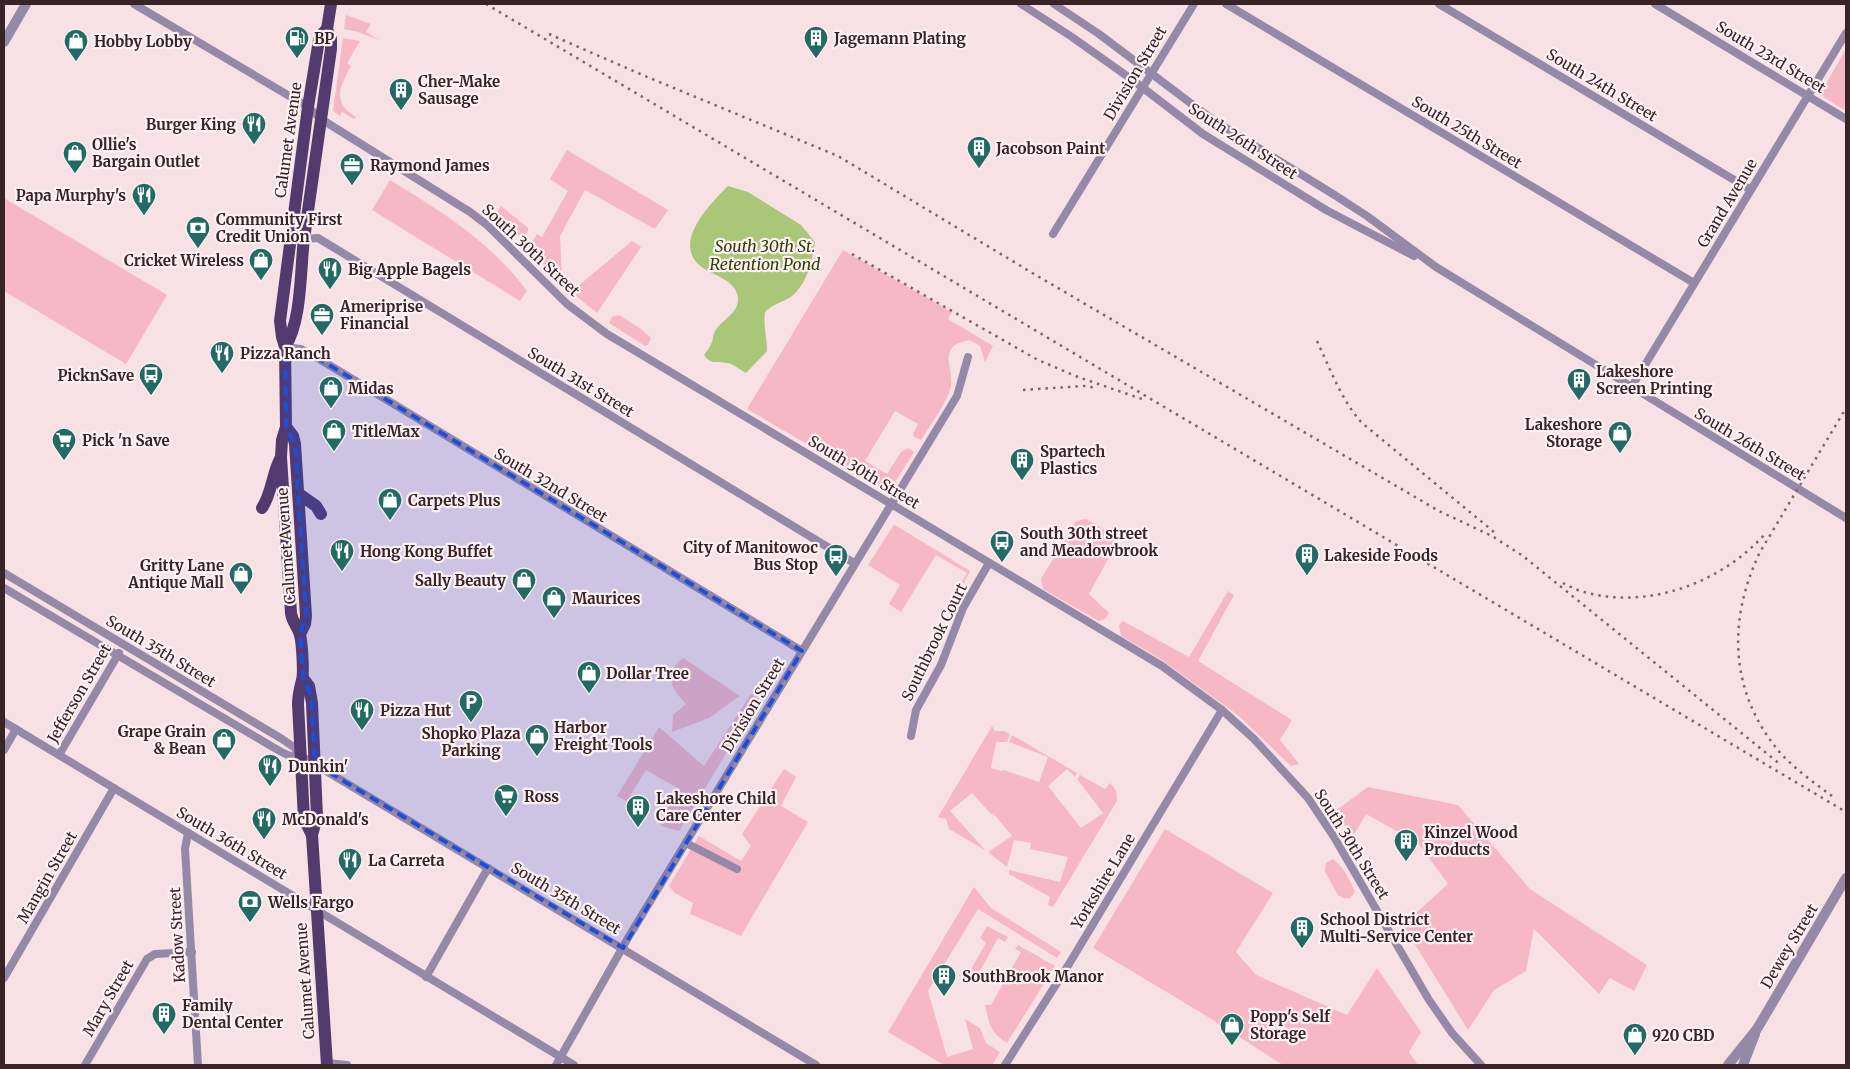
<svg xmlns="http://www.w3.org/2000/svg" width="1850" height="1069" font-family="Merriweather,serif">
<style>
.green{fill:#f6b8c4}
.water{fill:#a9c679}
.lines{fill:none;stroke-linecap:round;stroke-linejoin:round}
.minor{stroke:#9688a7;stroke-width:8}
.tertiary{stroke:#9688a7;stroke-width:10}
.primary{stroke:#533a6e;stroke-width:12}
.rail{stroke:#7c666a;stroke-width:2.5;stroke-dasharray:2.5 5;stroke-linecap:butt}
.marked{fill:#1d4ed8;fill-opacity:0.2;stroke:#1d4ed8;stroke-width:4;stroke-dasharray:10 6;stroke-linejoin:round}
.labels{text-anchor:middle;dominant-baseline:central;stroke-width:4.5;stroke-linejoin:round;paint-order:stroke}
.poi-label{font-size:15px;font-weight:bold;fill:#382327;stroke:#fdf1f3;text-anchor:start}
.street-label{font-size:15px;fill:#382327;stroke:#fdf1f3}
.water-label{font-size:16px;font-style:italic;fill:#2f4006;stroke:#fdf1f3}
</style>
<rect width="100%" height="100%" fill="#f8e1e5"/>
<g class="green">
<polygon points="346,15 371,24 366,32 379,40 358,32 344,29"/>
<path d="M 343,38 L 360,41 L 347,63 L 351,66 C 340,87 331,102 356,117 L 354,119 L 342,112 L 340,116 L 333,111 Z"/>
<polygon points="1846,49 1846,111 1825,98 1821,94 1823,89"/>
<polygon points="567,150 668,210 655,229 585,190 560,236 562,278 557,279 528,249 537,234 542,237 568,191 550,179"/>
<path d="M 390,180 C 441,211 492,243 527,291 L 520,301 L 372,210 Z"/>
<polygon points="4,198 167,295 126,364 4,291"/>
<polygon points="501,206 528,228 528,231 523,239 496,215"/>
<polygon points="632,241 641,247 597,313 571,292"/>
<path d="M 843,250 L 952,312 L 948,319 L 993,346 L 985,362 L 980,346 L 969,340 C 962,342 954,343 950,351 C 946,362 953,374 951,386 C 947,403 931,424 921,440 L 914,437 L 913,434 L 918,424 L 895,411 L 865,461 L 887,474 L 901,452 L 908,448 L 914,452 L 892,487 L 885,490 L 747,409 Z"/>
<polygon points="619,315 641,329 651,338 648,345 645,346 609,323 612,317"/>
<polygon points="1086,519 1119,539 1089,594 1109,613 1105,619 1099,621 1043,589 1041,579 1076,521"/>
<polygon points="895,525 970,571 957,596 955,593 967,573 936,555 901,612 889,604 900,585 868,565 893,526"/>
<polygon points="1228,591 1234,595 1198,661 1292,720 1280,740 1299,764 1291,766 1239,716 1159,658 1121,636 1119,625 1123,621 1189,657"/>
<path d="M 683,658 L 740,696 L 709,718 L 672,732 L 673,715 L 686,704 C 671,688 663,674 683,658 Z"/>
<polygon points="751,694 759,699 679,831 661,826 660,821 679,789 646,770 630,796 637,807 617,796 659,727 704,766"/>
<polygon points="992,726 995,731 1004,731 1010,734 1007,742 996,742 991,768 1002,771 1004,770 1039,782 1048,757 1009,742 1012,735 1077,773 1075,777 1067,769 1048,786 1081,828 1103,813 1077,779 1080,775 1105,789 1110,783 1116,790 1117,801 1053,907 1048,905 1050,897 1009,874 1009,870 1060,882 1068,857 1030,849 1031,843 1014,840 1007,867 988,852 1012,836 993,813 991,814 972,793 950,811 985,850 949,829 946,819 938,817"/>
<polygon points="784,769 796,777 781,806 808,822 741,936 690,914 693,903 675,893 669,886 699,836 741,861 751,846 742,834"/>
<polygon points="1368,787 1458,805 1530,889 1647,965 1634,991 1610,978 1599,994 1534,929 1526,971 1494,990 1468,1030 1403,925 1448,884 1418,843 1366,814 1355,833 1351,835 1335,811"/>
<polygon points="1165,829 1273,893 1236,952 1256,975 1347,1015 1377,968 1421,1032 1409,1052 1418,1065 1283,1065 1200,1012 1093,948"/>
<path d="M 1333,859 C 1344,867 1349,879 1355,892 L 1350,898 L 1343,898 L 1338,895 L 1325,872 L 1326,863 Z"/>
<polygon points="974,887 991,908 1061,952 1057,958 978,909 928,991 947,1057 973,1049 965,1019 980,1028 986,1043 1000,1052 992,1065 944,1065 888,1032"/>
<polygon points="987,926 1008,937 1005,942 998,938 975,980 963,983 986,943 980,938"/>
<path d="M 1018,945 L 1055,966 L 1007,1043 C 990,1033 989,1023 985,1005 L 991,1005 L 1021,952 L 1015,949 Z"/>
</g>
<path class="water" d="M 728,186 L 748,192 L 801,225 L 815,242 C 812,261 808,282 792,296 C 784,302 774,303 765,312 C 763,325 767,338 767,351 L 746,373 C 740,370 736,366 731,364 C 720,360 711,366 704,355 C 707,351 710,347 712,342 C 713,339 713,334 715,331 C 722,319 739,314 738,297 C 735,278 709,275 698,264 C 674,240 711,203 728,186 Z"/>
<g class="lines">
<g class="minor">
<polyline points="134,4 308,107 321,119 470,212 487,225 567,304 607,334 1162,666 1222,710 1254,739 1308,798 1334,837 1429,1000 1452,1033 1481,1065"/>
<polyline points="1021,4 1072,37 1134,81 1203,134 1326,210 1414,256"/>
<polyline points="1054,4 1099,34 1213,120 1333,194 1367,216 1436,267 1846,518"/>
<polyline points="1226,4 1694,283"/>
<polyline points="1439,4 1751,190"/>
<polyline points="1655,4 1846,119"/>
<polyline points="1053,234 1194,4"/>
<polyline points="290,240 318,238 854,563"/>
<polyline points="285,347 301,349 316,357 802,651"/>
<polyline points="1631,388 1846,33"/>
<polyline points="4,573 282,739 295,748 301,756 816,1065"/>
<path d="M 4,588 L 271,746 C 280,751 291,759 301,756"/>
<polyline points="4,722 574,1065"/>
<polyline points="911,736 916,710 941,665 963,608 989,563"/>
<polyline points="4,750 16,729"/>
<polyline points="59,755 119,653"/>
<polyline points="188,833 185,849 198,1065"/>
<polyline points="686,843 737,869"/>
<polyline points="426,977 488,868"/>
<polyline points="4,978 114,788"/>
<polyline points="326,1063 347,1065"/>
<polyline points="85,1065 147,959 155,954 192,952"/>
<polyline points="556,1065 628,938 957,396 968,357"/>
<polyline points="1005,1065 1069,964 1222,710"/>
</g>
<g class="tertiary">
<polyline points="4,42 26,4"/>
<polyline points="1728,1065 1757,1029 1846,878"/>
<polyline points="1743,1065 1755,1034"/>
</g>
<g class="primary">
<path d="M 285,347 C 302,321 300,271 304,239 C 313,176 322,113 331,49 L 331,39 L 327,29 L 331,4"/>
<polyline points="286,427 293,436 295,444 306,616 305,624 300,634"/>
<polyline points="299,494 316,506 321,514"/>
<path d="M 262,508 C 272,493 272,474 280,459"/>
<polyline points="303,678 309,686 312,703 317,817 312,835 327,1065"/>
<path d="M 312,835 L 304,819 L 298,704 C 298,695 300,688 302,680 C 304,673 302,642 300,635 C 298,627 292,622 291,613 L 281,457 L 282,440 L 286,427 L 285,347 L 282,337 L 280,321 L 308,107 L 319,40 L 321,35 L 327,29"/>
</g>
<g class="rail">
<polyline points="486,4 1846,812"/>
<polyline points="549,34 645,76 838,156 1034,274 1439,511 1492,536 1523,556 1781,765"/>
<polyline points="852,254 1038,360 1078,377 1142,399"/>
<path d="M 1317,341 C 1330,368 1341,400 1362,423 L 1494,532"/>
<polyline points="1023,390 1084,386 1097,388"/>
<path d="M 1563,583 C 1569,586 1576,590 1584,592 C 1648,610 1721,583 1765,534"/>
<path d="M 1832,796 C 1813,782 1792,767 1777,749 C 1729,689 1728,619 1760,552 L 1846,408"/>
</g>
</g>
<path class="marked" d="M 285,347 L 316,357 L 802,651 L 623,948 L 315,764 L 311,696 L 303,678 L 300,634 L 306,616 L 295,444 L 286,427 Z"/>
<defs>
<symbol id="fuel-pin" viewBox="-11 -11 22 30"><path d="M0 17L-7.5 6A9.5 9.5 0 1 1 7.5 6Z" fill="#226b64" stroke="#fdf1f3"/><path d="M-5.5-6h7V0h2V4h1.3V-2.5L3-4.5l.8-.8L6-3V5H2.5V1h-1V6h-7ZM-4.2-4.7v3.2H.2V-4.7Z" fill="#fff"/></symbol>
<symbol id="building-pin" viewBox="-11 -11 22 30"><path d="M0 17L-7.5 6A9.5 9.5 0 1 1 7.5 6Z" fill="#226b64" stroke="#fdf1f3"/><path d="M-4-6H4V6H1V3H-1V6H-4ZM-2.5-4.3h1.7v1.8h-1.7ZM.8-4.3h1.7v1.8H.8ZM-2.5-1h1.7V.8h-1.7ZM.8-1h1.7V.8H.8Z" fill="#fff"/></symbol>
<symbol id="shop-pin" viewBox="-11 -11 22 30"><path d="M0 17L-7.5 6A9.5 9.5 0 1 1 7.5 6Z" fill="#226b64" stroke="#fdf1f3"/><path d="M-5-2.5h2.3a2.7 3.5 0 0 1 5.4 0H5L5.5 6h-11ZM-1.5-2.5h3a1.5 2.3 0 0 0-3 0Z" fill="#fff"/></symbol>
<symbol id="restaurant-pin" viewBox="-11 -11 22 30"><path d="M0 17L-7.5 6A9.5 9.5 0 1 1 7.5 6Z" fill="#226b64" stroke="#fdf1f3"/><path d="M-5-6h1v4h1v-4h1v4h1v-4h1v5L-1.5 .5V6h-2V.5L-5-1ZM5-6V6H3V1.5H1.5Q1.5-4 5-6Z" fill="#fff"/></symbol>
<symbol id="office-pin" viewBox="-11 -11 22 30"><path d="M0 17L-7.5 6A9.5 9.5 0 1 1 7.5 6Z" fill="#226b64" stroke="#fdf1f3"/><path d="M-6-3h4V-5.5h4V-3h4V5H-6ZM-1-4.5V-3h2v-1.5ZM-6 0V1H6V0Z" fill="#fff"/></symbol>
<symbol id="bank-pin" viewBox="-11 -11 22 30"><path d="M0 17L-7.5 6A9.5 9.5 0 1 1 7.5 6Z" fill="#226b64" stroke="#fdf1f3"/><path d="M-6-4H6V4H-6ZM0-2.3a2.3 2.3 0 1 0 0 4.6a2.3 2.3 0 1 0 0-4.6Z" fill="#fff"/></symbol>
<symbol id="bus-pin" viewBox="-11 -11 22 30"><path d="M0 17L-7.5 6A9.5 9.5 0 1 1 7.5 6Z" fill="#226b64" stroke="#fdf1f3"/><path d="M-5-6H5V4H4V6H2V4H-2V6H-4V4H-5ZM-3.5-4V0h7V-4ZM-3.5 1.2v1.5H-2V1.2ZM2 1.2v1.5H3.5V1.2Z" fill="#fff"/></symbol>
<symbol id="supermarket-pin" viewBox="-11 -11 22 30"><path d="M0 17L-7.5 6A9.5 9.5 0 1 1 7.5 6Z" fill="#226b64" stroke="#fdf1f3"/><path d="M-6-5.5h2.5l.6 2H6L4.5 2H-2.5L-4.4-4H-6ZM-1.5 3.2a1.3 1.3 0 1 0 .1 0ZM3 3.2a1.3 1.3 0 1 0 .1 0Z" fill="#fff"/></symbol>
<symbol id="parking-pin" viewBox="-11 -11 22 30"><path d="M0 17L-7.5 6A9.5 9.5 0 1 1 7.5 6Z" fill="#226b64" stroke="#fdf1f3"/><path d="M-3.5-5.5H1a3.5 3.5 0 0 1 0 7H-1V5.5H-3.5ZM-1-3.4V-.6H.8a1.4 1.4 0 0 0 0-2.8Z" fill="#fff"/></symbol>
</defs>
<g fill-rule="evenodd">
<use href="#fuel-pin" x="283" y="24" width="28" height="38"/>
<use href="#building-pin" x="802" y="24" width="28" height="38"/>
<use href="#shop-pin" x="62" y="27" width="28" height="38"/>
<use href="#building-pin" x="387" y="76" width="28" height="38"/>
<use href="#restaurant-pin" x="240" y="110" width="28" height="38"/>
<use href="#building-pin" x="965" y="134" width="28" height="38"/>
<use href="#shop-pin" x="61" y="139" width="28" height="38"/>
<use href="#office-pin" x="338" y="151" width="28" height="38"/>
<use href="#restaurant-pin" x="130" y="181" width="28" height="38"/>
<use href="#bank-pin" x="184" y="214" width="28" height="38"/>
<use href="#shop-pin" x="247" y="246" width="28" height="38"/>
<use href="#restaurant-pin" x="316" y="255" width="28" height="38"/>
<use href="#office-pin" x="308" y="301" width="28" height="38"/>
<use href="#restaurant-pin" x="208" y="339" width="28" height="38"/>
<use href="#bus-pin" x="137" y="361" width="28" height="38"/>
<use href="#building-pin" x="1565" y="366" width="28" height="38"/>
<use href="#shop-pin" x="317" y="374" width="28" height="38"/>
<use href="#shop-pin" x="320" y="417" width="28" height="38"/>
<use href="#shop-pin" x="1606" y="419" width="28" height="38"/>
<use href="#supermarket-pin" x="50" y="426" width="28" height="38"/>
<use href="#building-pin" x="1008" y="446" width="28" height="38"/>
<use href="#shop-pin" x="376" y="486" width="28" height="38"/>
<use href="#bus-pin" x="988" y="528" width="28" height="38"/>
<use href="#restaurant-pin" x="328" y="537" width="28" height="38"/>
<use href="#building-pin" x="1293" y="541" width="28" height="38"/>
<use href="#bus-pin" x="822" y="542" width="28" height="38"/>
<use href="#shop-pin" x="227" y="560" width="28" height="38"/>
<use href="#shop-pin" x="510" y="566" width="28" height="38"/>
<use href="#shop-pin" x="540" y="584" width="28" height="38"/>
<use href="#shop-pin" x="575" y="659" width="28" height="38"/>
<use href="#parking-pin" x="457" y="688" width="28" height="38"/>
<use href="#restaurant-pin" x="348" y="696" width="28" height="38"/>
<use href="#shop-pin" x="523" y="722" width="28" height="38"/>
<use href="#shop-pin" x="210" y="726" width="28" height="38"/>
<use href="#restaurant-pin" x="256" y="752" width="28" height="38"/>
<use href="#supermarket-pin" x="492" y="782" width="28" height="38"/>
<use href="#building-pin" x="624" y="793" width="28" height="38"/>
<use href="#restaurant-pin" x="250" y="805" width="28" height="38"/>
<use href="#building-pin" x="1392" y="827" width="28" height="38"/>
<use href="#restaurant-pin" x="336" y="846" width="28" height="38"/>
<use href="#bank-pin" x="236" y="888" width="28" height="38"/>
<use href="#building-pin" x="1288" y="914" width="28" height="38"/>
<use href="#building-pin" x="930" y="962" width="28" height="38"/>
<use href="#building-pin" x="150" y="1000" width="28" height="38"/>
<use href="#shop-pin" x="1218" y="1011" width="28" height="38"/>
<use href="#shop-pin" x="1621" y="1021" width="28" height="38"/>
</g>
<g class="labels">
<g class="poi-label">
<text x="314" y="38">BP</text>
<text x="834" y="38">Jagemann Plating</text>
<text x="94" y="41">Hobby Lobby</text>
<text x="418" y="81">Cher-Make<tspan x="418" dy="17">Sausage</tspan></text>
<text x="236" y="124" text-anchor="end">Burger King</text>
<text x="92" y="144">Ollie's<tspan x="92" dy="17">Bargain Outlet</tspan></text>
<text x="996" y="148">Jacobson Paint</text>
<text x="370" y="165">Raymond James</text>
<text x="126" y="195" text-anchor="end">Papa Murphy's</text>
<text x="216" y="219">Community First<tspan x="216" dy="17">Credit Union</tspan></text>
<text x="244" y="260" text-anchor="end">Cricket Wireless</text>
<text x="348" y="269">Big Apple Bagels</text>
<text x="340" y="306">Ameriprise<tspan x="340" dy="17">Financial</tspan></text>
<text x="240" y="353">Pizza Ranch</text>
<text x="1596" y="371">Lakeshore<tspan x="1596" dy="17">Screen Printing</tspan></text>
<text x="134" y="375" text-anchor="end">PicknSave</text>
<text x="348" y="388">Midas</text>
<text x="1602" y="424" text-anchor="end">Lakeshore<tspan x="1602" dy="17">Storage</tspan></text>
<text x="352" y="431">TitleMax</text>
<text x="82" y="440">Pick 'n Save</text>
<text x="1040" y="451">Spartech<tspan x="1040" dy="17">Plastics</tspan></text>
<text x="408" y="500">Carpets Plus</text>
<text x="1020" y="533">South 30th street<tspan x="1020" dy="17">and Meadowbrook</tspan></text>
<text x="818" y="547" text-anchor="end">City of Manitowoc<tspan x="818" dy="17">Bus Stop</tspan></text>
<text x="360" y="551">Hong Kong Buffet</text>
<text x="1324" y="555">Lakeside Foods</text>
<text x="224" y="565" text-anchor="end">Gritty Lane<tspan x="224" dy="17">Antique Mall</tspan></text>
<text x="506" y="580" text-anchor="end">Sally Beauty</text>
<text x="572" y="598">Maurices</text>
<text x="606" y="673">Dollar Tree</text>
<text x="380" y="710">Pizza Hut</text>
<text x="554" y="727">Harbor<tspan x="554" dy="17">Freight Tools</tspan></text>
<text x="206" y="731" text-anchor="end">Grape Grain<tspan x="206" dy="17">&amp; Bean</tspan></text>
<text x="471" y="733" text-anchor="middle">Shopko Plaza<tspan x="471" dy="17">Parking</tspan></text>
<text x="288" y="766">Dunkin'</text>
<text x="524" y="796">Ross</text>
<text x="656" y="798">Lakeshore Child<tspan x="656" dy="17">Care Center</tspan></text>
<text x="282" y="819">McDonald's</text>
<text x="1424" y="832">Kinzel Wood<tspan x="1424" dy="17">Products</tspan></text>
<text x="368" y="860">La Carreta</text>
<text x="268" y="902">Wells Fargo</text>
<text x="1320" y="919">School District<tspan x="1320" dy="17">Multi-Service Center</tspan></text>
<text x="962" y="976">SouthBrook Manor</text>
<text x="182" y="1005">Family<tspan x="182" dy="17">Dental Center</tspan></text>
<text x="1250" y="1016">Popp's Self<tspan x="1250" dy="17">Storage</tspan></text>
<text x="1652" y="1035">920 CBD</text>
</g>
<g class="street-label">
<text transform="translate(1771 57) rotate(31)">South 23rd Street</text>
<text transform="translate(1135 73) rotate(-59)">Division Street</text>
<text transform="translate(1602 85) rotate(31)">South 24th Street</text>
<text transform="translate(1467 132) rotate(31)">South 25th Street</text>
<text transform="translate(288 140) rotate(-82)">Calumet Avenue</text>
<text transform="translate(1243 141) rotate(33)">South 26th Street</text>
<text transform="translate(1727 203) rotate(-59)">Grand Avenue</text>
<text transform="translate(531 250) rotate(43)">South 30th Street</text>
<text transform="translate(581 382) rotate(31)">South 31st Street</text>
<text transform="translate(1750 444) rotate(31)">South 26th Street</text>
<text transform="translate(864 472) rotate(31)">South 30th Street</text>
<text transform="translate(551 485) rotate(31)">South 32nd Street</text>
<text transform="translate(286 546) rotate(-94)">Calumet Avenue</text>
<text transform="translate(934 642) rotate(-64)">Southbrook Court</text>
<text transform="translate(161 651) rotate(31)">South 35th Street</text>
<text transform="translate(79 693) rotate(-60)">Jefferson Street</text>
<text transform="translate(753 705) rotate(-59)">Division Street</text>
<text transform="translate(232 843) rotate(31)">South 36th Street</text>
<text transform="translate(1352 844) rotate(58)">South 30th Street</text>
<text transform="translate(47 877) rotate(-60)">Mangin Street</text>
<text transform="translate(1103 881) rotate(-59)">Yorkshire Lane</text>
<text transform="translate(566 898) rotate(31)">South 35th Street</text>
<text transform="translate(177 935) rotate(-93)">Kadow Street</text>
<text transform="translate(1789 946) rotate(-59)">Dewey Street</text>
<text transform="translate(305 981) rotate(-94)">Calumet Avenue</text>
<text transform="translate(108 998) rotate(-60)">Mary Street</text>
</g>
<g class="water-label">
<text x="765" y="246">South 30th St.<tspan x="765" dy="18">Retention Pond</tspan></text>
</g>
</g>
<rect width="1850" height="1069" fill="none" stroke="#382327" stroke-width="10"/>
</svg>
